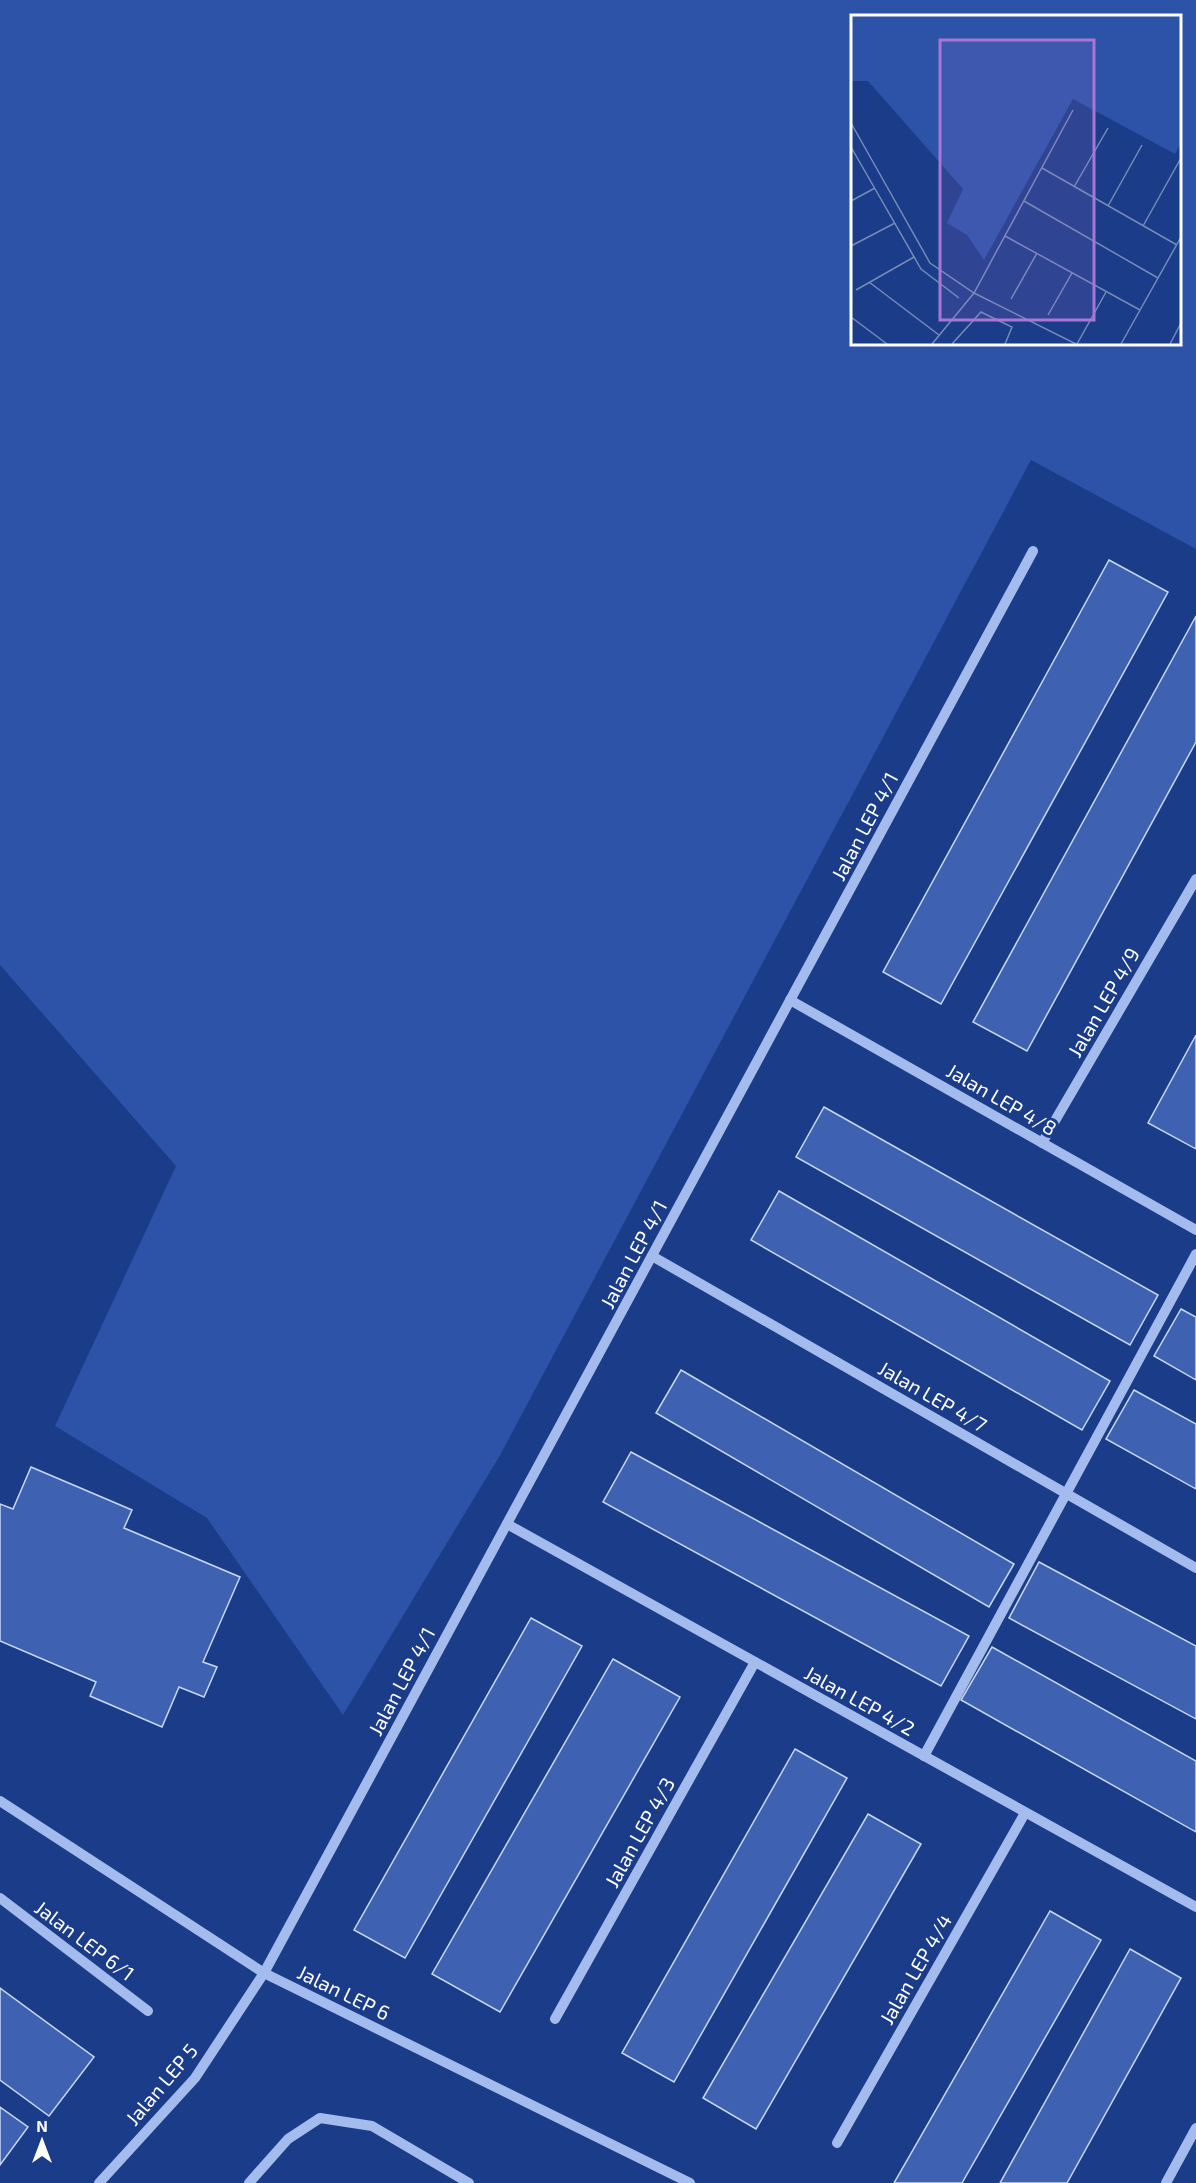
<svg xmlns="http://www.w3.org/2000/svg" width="1196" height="2183" font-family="'Exo 2',sans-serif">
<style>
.green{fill:#2c53a8;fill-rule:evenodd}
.building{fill:#3e62b1;stroke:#c8d8f9;stroke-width:1.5}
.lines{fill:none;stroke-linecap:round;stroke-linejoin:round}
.minor{stroke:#a3bbed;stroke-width:10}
.labels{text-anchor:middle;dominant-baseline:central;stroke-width:6;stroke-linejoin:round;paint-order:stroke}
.street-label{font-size:20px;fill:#fff;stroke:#1a3c89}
.inset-road{fill:none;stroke:#768ab8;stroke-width:1.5}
.view{fill:#a976d5;fill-opacity:0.15;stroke:#a976d5;stroke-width:3}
.inset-edge{fill:none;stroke:#fff;stroke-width:3}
</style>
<rect width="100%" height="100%" fill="#1a3c89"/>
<path class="green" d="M 0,0 L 1196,0 L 1196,549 L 1031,460 L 499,1457 L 343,1715 L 207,1518 L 55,1426 L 176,1166 L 0,965 ZM 1180,16 L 1180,344 L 852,344 L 852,16 Z"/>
<g class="building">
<polygon points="1109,560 1168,592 941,1004 883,972"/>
<polygon points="1196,616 1196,742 1027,1051 973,1022"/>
<polygon points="1196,1035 1196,1149 1148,1123"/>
<polygon points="824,1107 1158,1295 1130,1345 796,1157"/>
<polygon points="779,1191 1110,1381 1082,1430 751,1240"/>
<polygon points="1181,1309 1196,1317 1196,1380 1154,1356"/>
<polygon points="681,1370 1014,1564 989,1607 656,1413"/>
<polygon points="1134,1390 1196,1424 1196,1489 1106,1439"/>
<polygon points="631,1452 969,1636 941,1686 603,1502"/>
<polygon points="31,1467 132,1510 124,1528 240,1577 203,1662 217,1667 204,1697 179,1687 162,1727 90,1696 96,1682 0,1641 0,1504 13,1509"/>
<polygon points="1039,1562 1196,1646 1196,1719 1009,1618"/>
<polygon points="531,1618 582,1646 405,1958 354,1930"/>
<polygon points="992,1647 1196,1761 1196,1832 961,1700"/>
<polygon points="613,1659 680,1697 500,2012 432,1974"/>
<polygon points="795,1749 847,1778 674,2082 622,2053"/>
<polygon points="868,1814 921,1844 756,2129 703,2098"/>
<polygon points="1050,1911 1101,1940 962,2183 894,2183"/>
<polygon points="1130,1949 1181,1978 1067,2183 1000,2183"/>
<polygon points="0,1988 94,2057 49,2116 0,2080"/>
<polygon points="0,2107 28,2127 0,2165"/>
</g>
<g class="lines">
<g class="minor">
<polyline points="790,1000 1196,1230"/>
<polyline points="1042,1143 1196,879"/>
<polyline points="652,1256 1196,1568"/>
<polyline points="507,1524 1196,1907"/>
<polyline points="924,1756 1196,1254"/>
<polyline points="0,1801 264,1973 690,2183"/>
<polyline points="0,1898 148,2011"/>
<polyline points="555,2019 755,1662"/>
<polyline points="837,2143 1025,1813"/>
<polyline points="99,2183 195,2078 264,1973 1033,551"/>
<polyline points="249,2183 288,2139 320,2118 372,2126 469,2183"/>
<polyline points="1166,2183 1196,2128"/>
</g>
</g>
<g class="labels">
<g class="street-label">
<text transform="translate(864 826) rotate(-62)">Jalan LEP 4/1</text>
<text transform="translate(1103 1002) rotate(-60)">Jalan LEP 4/9</text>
<text transform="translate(1002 1099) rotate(30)">Jalan LEP 4/8</text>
<text transform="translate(633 1254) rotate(-62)">Jalan LEP 4/1</text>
<text transform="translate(933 1396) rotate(30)">Jalan LEP 4/7</text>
<text transform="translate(401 1681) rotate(-62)">Jalan LEP 4/1</text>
<text transform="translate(860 1700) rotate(29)">Jalan LEP 4/2</text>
<text transform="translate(639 1832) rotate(-61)">Jalan LEP 4/3</text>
<text transform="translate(85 1940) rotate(37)">Jalan LEP 6/1</text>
<text transform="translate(915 1969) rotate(-60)">Jalan LEP 4/4</text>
<text transform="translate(344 1992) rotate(26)">Jalan LEP 6</text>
<text transform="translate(161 2084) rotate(-50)">Jalan LEP 5</text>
</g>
</g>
<g transform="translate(851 15)">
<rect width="330" height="330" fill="#1a3c89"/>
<path d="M 0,1 L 330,1 L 330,128 L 324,139 L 222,84 L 133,245 L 116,220 L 96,208 L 112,174 L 17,66 L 0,66 Z" fill="#2c53a8"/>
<path class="inset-road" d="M 0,108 L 79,248 L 123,278 L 225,329M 0,132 L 70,254 L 108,283M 191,153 L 326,230M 223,172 L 257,113M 0,186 L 24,173M 173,186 L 307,263M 257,191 L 291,130M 292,211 L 330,143M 154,221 L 289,295M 0,231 L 44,208M 18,267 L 88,320M 5,275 L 63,242M 160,284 L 186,238M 197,300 L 221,258M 0,302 L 36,329M 81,329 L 123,278 L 222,95M 101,329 L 130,297 L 161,312 L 154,329M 226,329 L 255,277M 270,329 L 330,222M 319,329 L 330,308"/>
<path class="view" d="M 89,25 L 243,25 L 243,305 L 89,305 Z"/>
<rect width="330" height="330" class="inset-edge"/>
</g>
<g transform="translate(42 2141)" stroke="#1a3c89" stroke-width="4.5" paint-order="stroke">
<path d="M0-4.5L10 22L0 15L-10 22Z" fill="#ffffff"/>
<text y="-9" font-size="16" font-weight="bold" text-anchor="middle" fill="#ffffff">N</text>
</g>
</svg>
